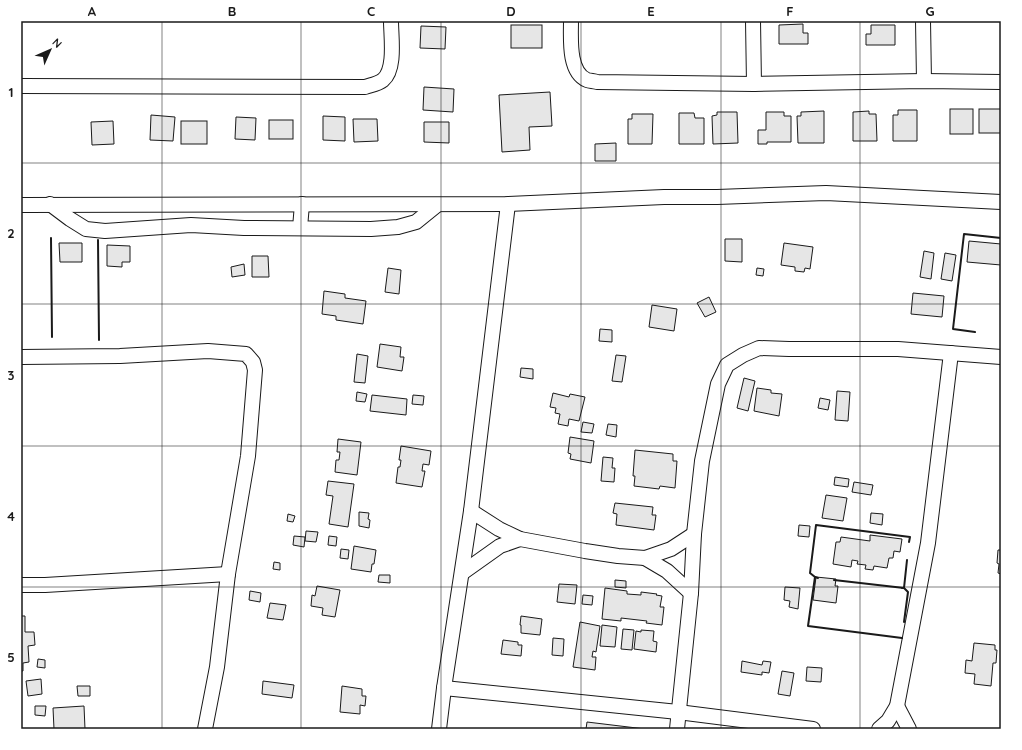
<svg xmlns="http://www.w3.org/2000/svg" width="1022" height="750" font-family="Quicksand,sans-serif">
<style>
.building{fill:#e6e6e6;stroke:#1a1a1a}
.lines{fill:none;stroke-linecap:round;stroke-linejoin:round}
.street-casing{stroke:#1a1a1a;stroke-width:16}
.street{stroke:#fff;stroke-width:14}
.wall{stroke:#1a1a1a;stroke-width:2}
.grid{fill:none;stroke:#1a1a1a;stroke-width:1;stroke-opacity:0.55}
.neatline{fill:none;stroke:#1a1a1a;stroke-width:1.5}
.grid-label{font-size:13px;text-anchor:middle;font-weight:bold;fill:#1a1a1a}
</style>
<rect width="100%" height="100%" fill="#fff"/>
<g class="building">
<polygon points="803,24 803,33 808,33 808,44 779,44 779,25"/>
<rect x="511" y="25" width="31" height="23"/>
<polygon points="871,25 895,25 895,45 866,45 866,34 871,34"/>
<polygon points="421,26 446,27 445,49 420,48"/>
<polygon points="424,87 454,89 453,112 423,110"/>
<polygon points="550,92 552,126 529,127 530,150 502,152 499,95"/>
<rect x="950" y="109" width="23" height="25"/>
<rect x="979" y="109" width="22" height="24"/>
<polygon points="898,110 917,110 917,141 893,141 893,115 898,115"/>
<polygon points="824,111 824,143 798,143 797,116 801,116 801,112"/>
<polygon points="869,111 869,114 876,114 877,141 853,141 853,112"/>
<polygon points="717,112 737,112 738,143 713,144 712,116 717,115"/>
<polygon points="766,112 784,112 784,116 791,116 791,142 767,142 767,144 758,144 758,130 766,130"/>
<polygon points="679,113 694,113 695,118 704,118 704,144 679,144"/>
<polygon points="632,114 653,114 652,144 628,144 628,119 632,119"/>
<polygon points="151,115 175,117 173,141 150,140"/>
<polygon points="323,116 345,117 345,141 323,140"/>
<polygon points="236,117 256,118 255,140 235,139"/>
<polygon points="353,119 377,119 378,141 354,142"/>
<rect x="269" y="120" width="24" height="19"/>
<polygon points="113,121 114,144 92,145 91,122"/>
<rect x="181" y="121" width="26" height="23"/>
<polygon points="424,122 449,122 449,143 424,142"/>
<polygon points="616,143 616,161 595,161 595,144"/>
<polygon points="725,239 742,239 742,262 725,261"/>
<polygon points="969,241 1001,244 1001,265 967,262"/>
<polygon points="59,243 82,243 82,262 60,262"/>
<polygon points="784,243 813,247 810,269 805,268 804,272 795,271 795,267 781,265"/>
<polygon points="107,245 130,246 130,262 122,262 122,267 107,266"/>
<polygon points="924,251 934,253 931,279 920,277"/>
<polygon points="945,253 956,255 952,281 941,279"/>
<polygon points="252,256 268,256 269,277 252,277"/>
<polygon points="244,264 245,275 232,277 231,267"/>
<polygon points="388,268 401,270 399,294 385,292"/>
<polygon points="757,268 764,269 763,276 756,275"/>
<polygon points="324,291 345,294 345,298 366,301 363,324 336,320 336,316 322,314"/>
<polygon points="913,293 944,296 942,317 911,314"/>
<polygon points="709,297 716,312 705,317 697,303"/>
<polygon points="652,305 677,309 674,331 649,327"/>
<polygon points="600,329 612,330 612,342 599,341"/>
<polygon points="380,344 401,347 400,357 404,357 402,371 377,367"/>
<polygon points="357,354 368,356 365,383 354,382"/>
<polygon points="616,355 626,356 622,382 612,381"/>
<polygon points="521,368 533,369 533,379 520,377"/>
<polygon points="744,378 755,381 748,411 737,408"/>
<polygon points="757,388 771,390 771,393 782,394 779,416 754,411"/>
<polygon points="837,391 850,392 848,421 835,420"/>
<polygon points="357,392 367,394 365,402 356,401"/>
<polygon points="553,393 569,397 570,394 585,397 579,421 569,419 568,426 558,424 560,414 555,413 556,408 550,407"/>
<polygon points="372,395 407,399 406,415 370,411"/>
<polygon points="413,395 424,396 423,405 412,404"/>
<polygon points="820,398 830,400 828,410 818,408"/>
<polygon points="583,422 594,424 592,433 581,432"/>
<polygon points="608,424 617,425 616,437 606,435"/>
<polygon points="570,437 594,441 591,463 570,459 571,454 568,453"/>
<polygon points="338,439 361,442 357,475 335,472 336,460 339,460 340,452 337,452"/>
<polygon points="401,446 431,451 429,465 423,464 422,471 425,471 422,487 396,483 398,467 400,467 401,460 399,460"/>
<polygon points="635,450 673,454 673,461 677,461 675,488 660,486 659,489 634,486 635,476 633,476"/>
<polygon points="603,457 613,458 612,468 615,468 614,482 601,481"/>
<polygon points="835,477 849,479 848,487 834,485"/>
<polygon points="328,481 354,484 348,527 329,524 333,496 326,495"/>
<polygon points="854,482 873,485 871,495 852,492"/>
<polygon points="826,495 847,498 843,521 822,518"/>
<polygon points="615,503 653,507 652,515 656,515 654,530 616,525 617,514 613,513"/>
<polygon points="359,512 369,513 368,519 370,520 369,528 359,526"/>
<polygon points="871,513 883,514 882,525 870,523"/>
<polygon points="288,514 295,516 293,522 287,521"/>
<polygon points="799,525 810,526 809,537 798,536"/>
<polygon points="306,531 318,532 316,542 305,541"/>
<polygon points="870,535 902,539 900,552 894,551 893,558 889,558 887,568 874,566 873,570 865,569 866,565 857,564 858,561 852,560 851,567 833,564 836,542 840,542 841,537 870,541"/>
<polygon points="294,536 305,537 304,547 293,545"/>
<polygon points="329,536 337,537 336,546 328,545"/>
<polygon points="354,546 376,550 374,564 372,564 371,572 351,569"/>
<polygon points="341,549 349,550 348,559 340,558"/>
<polygon points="998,550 1001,550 1001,574 998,573 999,564 997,563"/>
<polygon points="274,562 280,563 280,570 273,569"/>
<polygon points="379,575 390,575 390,583 378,582"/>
<polygon points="816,577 836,579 835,586 838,586 836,603 813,600"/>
<polygon points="615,580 626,581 626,588 615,587"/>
<polygon points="559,584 577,585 575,604 557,602"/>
<polygon points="317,586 340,590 335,617 322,615 323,608 311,606 312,595 315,596"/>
<polygon points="785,587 800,588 798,609 789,607 790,601 784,600"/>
<polygon points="605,588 627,591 627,594 641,595 641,592 657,594 656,595 662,596 660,607 664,607 662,625 646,623 647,621 621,618 621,621 602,619"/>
<polygon points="250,591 261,593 260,602 249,600"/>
<polygon points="583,595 593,596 592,605 582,604"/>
<polygon points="270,603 286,605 283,620 267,618"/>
<polygon points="21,616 25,616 25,632 34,632 35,645 28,646 29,662 23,663 23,671 21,671"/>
<polygon points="521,616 542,619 540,635 521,633 521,625 520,625"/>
<polygon points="580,622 600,626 596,652 593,651 592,657 596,657 595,670 573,667"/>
<polygon points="602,625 617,627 615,647 600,646"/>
<polygon points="623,629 634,630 632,650 621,649"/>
<polygon points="641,630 654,631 653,641 657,642 656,652 634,649 636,631 641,632"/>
<polygon points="553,638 564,639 563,656 552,655"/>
<polygon points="503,640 518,642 518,645 522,645 521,656 501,654"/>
<polygon points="974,643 995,645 995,650 997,650 996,663 993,663 991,686 974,684 975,674 965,673 966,660 972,661"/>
<polygon points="38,659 45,660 45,668 37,667"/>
<polygon points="742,661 762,665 763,661 771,662 769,673 762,672 762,675 741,672"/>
<polygon points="807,667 822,668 821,682 806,681"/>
<polygon points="782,671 794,673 790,696 778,694"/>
<polygon points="41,679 42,694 28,696 26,681"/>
<polygon points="263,681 294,685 292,698 262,694"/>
<polygon points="77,686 90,686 90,696 78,696"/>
<polygon points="342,686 362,689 362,696 366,696 365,706 360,705 360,714 340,712"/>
<polygon points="35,706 46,706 45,716 35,715"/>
<polygon points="84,706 85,729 54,729 53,708"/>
<polygon points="587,722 645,729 586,729"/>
</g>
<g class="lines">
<defs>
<g id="street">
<path d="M 571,21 C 571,38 568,72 587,80 C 590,81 594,81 597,82 L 754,84 L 924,81 L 1001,82"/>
<polyline points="753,21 754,84"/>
<polyline points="923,21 924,81"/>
<path d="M 21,86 L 365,87 C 371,85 378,84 383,80 C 396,69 391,37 391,21"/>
<polyline points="50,204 70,219 86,229 105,231 191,225 244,228 371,229 398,227 416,222 437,205"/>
<polyline points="21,205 508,204 664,197 717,197 826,193 1001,202"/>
<polyline points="300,228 302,204"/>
<polyline points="21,357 120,356 208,351 246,354 253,362 255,370 248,456 228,574 217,667 205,729"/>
<polyline points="471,511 499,529 520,539 585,551 618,556 645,558 671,549 694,534"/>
<polyline points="645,558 667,571 691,593"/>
<polyline points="462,573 500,546 520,539"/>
<polyline points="21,585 45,585 228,574"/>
<polyline points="444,688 678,712 813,729"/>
<polyline points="897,706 909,729"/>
<polyline points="439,729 444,688 471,511 508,204"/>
<polyline points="677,729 691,593 694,534 702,461 718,384 727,365 743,355 759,348 789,349 898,349 1001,357"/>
<polyline points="879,729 888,721 897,706 928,543 951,353"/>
</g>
</defs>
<use href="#street" class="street-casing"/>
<use href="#street" class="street"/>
<g class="wall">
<polyline points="51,238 52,337"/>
<polyline points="98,240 99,340"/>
<polyline points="975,332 953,329 964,234 1001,238"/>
<polyline points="815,577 808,626 902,638"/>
<polyline points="818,578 815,577 810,573 816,525 910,537 909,542"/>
<polyline points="834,580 904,588 907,560"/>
<polyline points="902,588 904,588 908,592 904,622"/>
</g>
</g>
<path class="grid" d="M 162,21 L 162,729M 301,21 L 301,729M 441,21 L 441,729M 581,21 L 581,729M 721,21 L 721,729M 860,21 L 860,729M 21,163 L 1001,163M 21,304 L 1001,304M 21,446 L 1001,446M 21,587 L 1001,587"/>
<rect width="1022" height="750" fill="none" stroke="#ffffff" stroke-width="44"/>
<g transform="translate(50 50) rotate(45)" stroke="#ffffff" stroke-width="3" paint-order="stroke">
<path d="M0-3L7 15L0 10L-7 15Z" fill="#1a1a1a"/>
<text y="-6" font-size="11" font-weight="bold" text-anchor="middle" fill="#1a1a1a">N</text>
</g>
<rect x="22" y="22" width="978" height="706" class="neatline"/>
<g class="grid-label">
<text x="92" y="16">A</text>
<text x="232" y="16">B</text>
<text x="371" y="16">C</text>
<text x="511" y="16">D</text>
<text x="651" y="16">E</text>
<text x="790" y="16">F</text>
<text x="930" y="16">G</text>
<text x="11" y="97">1</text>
<text x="11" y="238">2</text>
<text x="11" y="380">3</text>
<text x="11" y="521">4</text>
<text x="11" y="662">5</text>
</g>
</svg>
